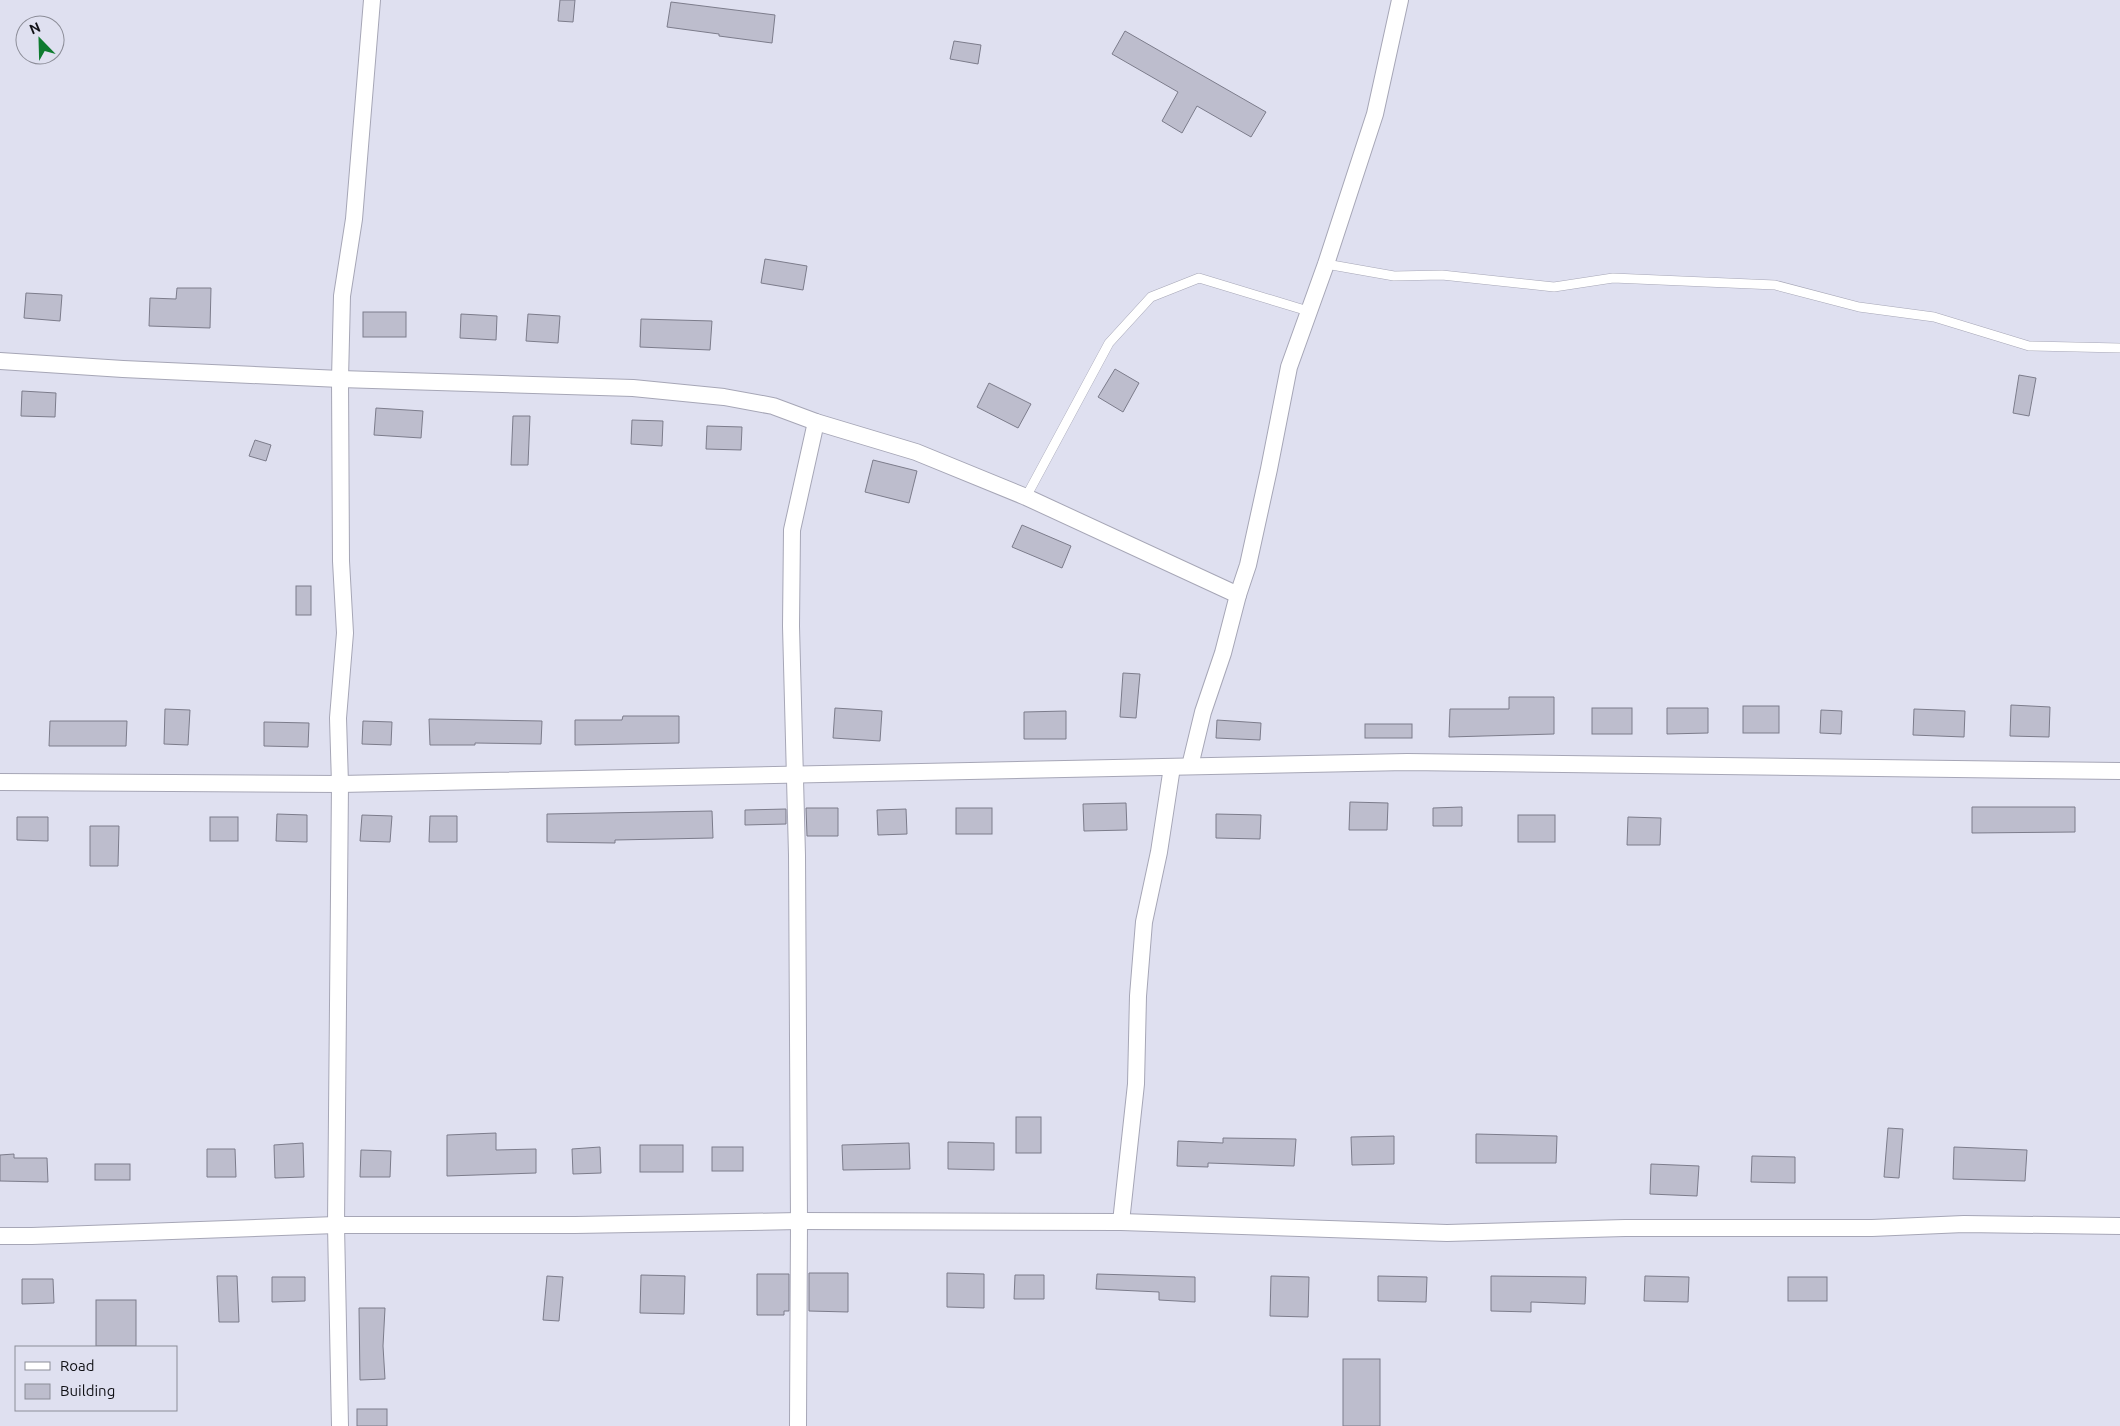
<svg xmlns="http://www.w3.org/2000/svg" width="2120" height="1426" font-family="Ubuntu,sans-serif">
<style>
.building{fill:#bdbdcd;stroke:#7c7c8b}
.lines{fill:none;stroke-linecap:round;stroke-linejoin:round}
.service-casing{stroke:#a6a6b6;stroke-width:10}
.minor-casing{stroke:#a6a6b6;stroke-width:18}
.service{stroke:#fff;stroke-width:9}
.minor{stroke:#fff;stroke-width:16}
</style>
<rect width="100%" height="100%" fill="#dfe0f0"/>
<g class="building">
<polygon points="560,0 575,0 573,22 558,21"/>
<polygon points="671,2 775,15 772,43 719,36 719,34 667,27"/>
<polygon points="1125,31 1266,112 1251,137 1197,106 1182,133 1162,121 1178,92 1112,54"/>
<polygon points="954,41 981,45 978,64 950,59"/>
<polygon points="765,259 807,266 803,290 761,283"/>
<polygon points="177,288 211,288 210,328 149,326 150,298 176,299"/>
<polygon points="26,293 62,295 60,321 24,318"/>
<rect x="363" y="312" width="43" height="25"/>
<polygon points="461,314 497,316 496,340 460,338"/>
<polygon points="528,314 560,316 558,343 526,341"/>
<polygon points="641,319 712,321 710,350 640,347"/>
<polygon points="1115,369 1139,383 1123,412 1098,397"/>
<polygon points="2019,375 2036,378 2029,416 2013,413"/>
<polygon points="989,383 1031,404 1018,428 977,407"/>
<polygon points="22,391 56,393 55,417 21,416"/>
<polygon points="376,408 423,411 421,438 374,435"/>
<polygon points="513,416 530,416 528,465 511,465"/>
<polygon points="632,420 663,421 662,446 631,444"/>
<polygon points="707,426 742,427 741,450 706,449"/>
<polygon points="255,440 271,445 266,461 249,456"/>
<polygon points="873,460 917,471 909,503 865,492"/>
<polygon points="1022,525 1071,546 1062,568 1012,547"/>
<rect x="296" y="586" width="15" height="29"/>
<polygon points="1123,673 1140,674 1136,718 1120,717"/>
<polygon points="1509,697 1554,697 1554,734 1449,737 1450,709 1509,709"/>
<polygon points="2011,705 2050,707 2049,737 2010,736"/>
<rect x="1743" y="706" width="36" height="27"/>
<polygon points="835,708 882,711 880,741 833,738"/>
<rect x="1592" y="708" width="40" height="26"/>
<polygon points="1667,708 1708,708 1708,733 1667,734"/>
<polygon points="165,709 190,710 188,745 164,744"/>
<polygon points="1914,709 1965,711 1964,737 1913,735"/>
<polygon points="1821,710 1842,711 1841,734 1820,733"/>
<polygon points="1066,711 1066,739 1024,739 1024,712"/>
<polygon points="623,716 679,716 679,743 575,745 575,720 622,720"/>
<polygon points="429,719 542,721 541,744 475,743 475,745 430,745"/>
<polygon points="1217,720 1261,723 1260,740 1216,738"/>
<polygon points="50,721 127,721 126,746 49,746"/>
<polygon points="363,721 392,722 391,745 362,744"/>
<polygon points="264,722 309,723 308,747 264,746"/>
<rect x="1365" y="724" width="47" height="14"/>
<polygon points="1350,802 1388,803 1387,830 1349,830"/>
<polygon points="1126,803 1127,830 1084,831 1083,804"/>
<polygon points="1462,807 1462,826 1433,826 1433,808"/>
<polygon points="1972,807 2075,807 2075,832 1972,833"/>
<polygon points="806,808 838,808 838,836 807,836"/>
<rect x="956" y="808" width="36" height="26"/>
<polygon points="786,809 786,824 745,825 745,810"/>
<polygon points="906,809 907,834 878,835 877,810"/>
<polygon points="712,811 713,838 615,840 615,843 547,842 547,814"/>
<polygon points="277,814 307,815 307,842 276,841"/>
<polygon points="1216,814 1261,815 1260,839 1216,838"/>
<polygon points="362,815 392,816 390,842 360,841"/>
<rect x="1518" y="815" width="37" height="27"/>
<polygon points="430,816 457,816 457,842 429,842"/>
<polygon points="17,817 48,817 48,841 17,840"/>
<rect x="210" y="817" width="28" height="24"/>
<polygon points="1628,817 1661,818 1660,845 1627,845"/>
<polygon points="90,826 119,826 118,866 90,866"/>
<rect x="1016" y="1117" width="25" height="36"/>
<polygon points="1888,1128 1903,1129 1899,1178 1884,1177"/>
<polygon points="496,1133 496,1150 536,1149 536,1173 447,1176 447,1135"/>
<polygon points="1476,1134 1557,1136 1556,1163 1476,1163"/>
<polygon points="1394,1136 1394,1164 1352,1165 1351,1137"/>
<polygon points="1223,1138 1296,1139 1294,1166 1208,1163 1208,1167 1177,1166 1178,1141 1223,1143"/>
<polygon points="948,1142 994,1143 994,1170 948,1169"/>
<polygon points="303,1143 304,1177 275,1178 274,1145"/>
<polygon points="909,1143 910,1169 843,1170 842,1145"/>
<rect x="640" y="1145" width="43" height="27"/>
<polygon points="600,1147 601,1173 573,1174 572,1149"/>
<rect x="712" y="1147" width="31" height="24"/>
<polygon points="1954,1147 2027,1150 2025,1181 1953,1179"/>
<polygon points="207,1149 235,1149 236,1177 207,1177"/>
<polygon points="361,1150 391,1151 390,1177 360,1177"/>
<polygon points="14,1154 14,1158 47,1158 48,1182 0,1181 0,1155"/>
<polygon points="1752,1156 1795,1157 1795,1183 1751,1182"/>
<rect x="95" y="1164" width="35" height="16"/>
<polygon points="1651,1164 1699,1166 1697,1196 1650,1194"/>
<polygon points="809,1273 848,1273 848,1312 809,1311"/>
<polygon points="947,1273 984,1274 984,1308 947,1307"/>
<polygon points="757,1274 789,1274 789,1311 784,1311 784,1315 757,1315"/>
<polygon points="1097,1274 1195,1277 1195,1302 1159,1300 1159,1292 1096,1289"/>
<polygon points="641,1275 685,1276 684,1314 640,1313"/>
<polygon points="1015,1275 1044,1275 1044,1299 1014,1299"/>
<polygon points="217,1276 237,1276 239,1322 219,1322"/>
<polygon points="547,1276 563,1277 559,1321 543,1320"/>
<polygon points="1271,1276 1309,1277 1308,1317 1270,1316"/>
<polygon points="1378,1276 1427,1277 1426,1302 1378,1301"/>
<polygon points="1491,1276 1586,1277 1585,1304 1531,1302 1531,1312 1491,1311"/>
<polygon points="1645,1276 1689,1277 1688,1302 1644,1301"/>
<polygon points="272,1277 305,1277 305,1301 272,1302"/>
<rect x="1788" y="1277" width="39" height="24"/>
<polygon points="22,1279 53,1279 54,1303 22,1304"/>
<rect x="96" y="1300" width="40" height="46"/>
<polygon points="359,1308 385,1308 383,1346 385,1379 360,1380"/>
<rect x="1343" y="1359" width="37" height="67"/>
<rect x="357" y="1409" width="30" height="17"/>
</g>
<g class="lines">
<defs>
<g id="service">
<polyline points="1326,264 1394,276 1442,275 1554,287 1613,278 1775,285 1859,307 1934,317 2029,346 2120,348"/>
<polyline points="1026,497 1109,343 1151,297 1199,278 1308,311"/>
</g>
<g id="minor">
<polyline points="0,361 123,369 340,379 633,388 724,397 773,406 816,422 916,452 1026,497 1238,595"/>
<polyline points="1190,766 1203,712 1223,653 1238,595 1248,565 1269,469 1289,367 1326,264 1375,114 1400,0"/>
<polyline points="0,782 340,784 1407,762 2120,771"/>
<polyline points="1121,1222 1136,1084 1138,996 1144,922 1159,852 1172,767"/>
<polyline points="0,1236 32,1236 336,1225 575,1225 799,1221 1121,1222 1447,1233 1625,1228 1872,1228 1964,1224 2120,1226"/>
<polyline points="340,1426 336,1225 340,784 338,718 345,633 341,561 340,379 342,296 354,219 372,0"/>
<polyline points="798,1426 799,1221 797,855 791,626 792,530 816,422"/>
</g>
</defs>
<use href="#service" class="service-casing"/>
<use href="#minor" class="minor-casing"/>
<use href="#service" class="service"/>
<use href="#minor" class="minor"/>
</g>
<rect x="15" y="1346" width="162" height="65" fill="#dfe0f0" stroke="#8c8d98"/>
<rect x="25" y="1362" width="25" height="8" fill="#ffffff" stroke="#8c8d98"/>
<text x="60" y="1371" font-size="15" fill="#101015">Road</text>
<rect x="25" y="1384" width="25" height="15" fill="#bdbdcd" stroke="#8c8d98"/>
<text x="60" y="1396" font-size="15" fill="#101015">Building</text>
<g transform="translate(40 40) rotate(337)"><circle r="24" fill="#dfe0f0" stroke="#8c8d98"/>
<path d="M0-4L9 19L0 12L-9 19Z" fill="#0e7b2f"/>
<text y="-8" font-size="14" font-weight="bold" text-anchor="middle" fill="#101015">N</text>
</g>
</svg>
